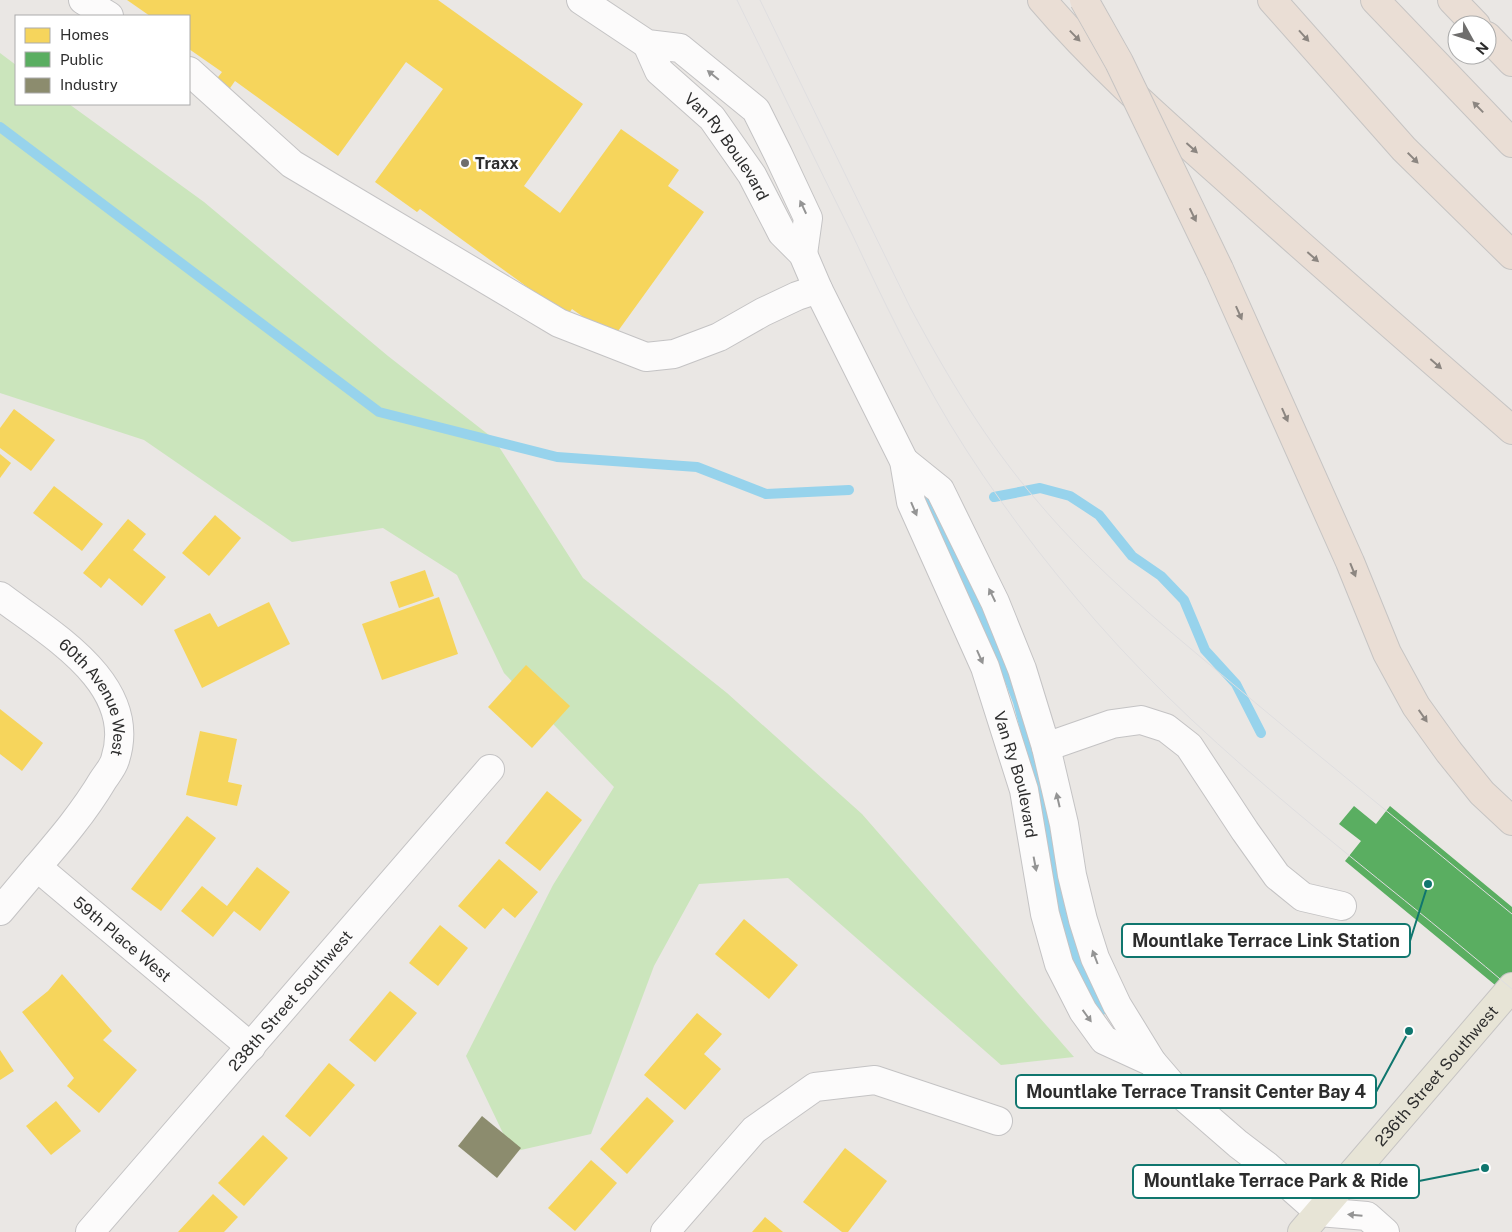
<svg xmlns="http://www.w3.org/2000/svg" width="1512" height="1232" font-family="'Public Sans',sans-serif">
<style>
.green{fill:#cbe5bc}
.homes{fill:#f6d55c}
.public{fill:#5aae61}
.industry{fill:#8c8c6e}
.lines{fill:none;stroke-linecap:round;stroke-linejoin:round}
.stream{stroke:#97d3ec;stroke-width:10}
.minor-casing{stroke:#c4c3c4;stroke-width:30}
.major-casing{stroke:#c6c4c3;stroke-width:30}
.highway-casing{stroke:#c6c4c3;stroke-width:30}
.minor{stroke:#fcfbfb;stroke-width:28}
.major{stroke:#e7e4d6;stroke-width:28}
.highway{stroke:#eaded5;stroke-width:28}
.tram{stroke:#dfdee0;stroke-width:1}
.highway-bridge-casing{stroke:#c6c4c3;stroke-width:30;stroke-linecap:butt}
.highway-bridge{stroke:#eaded5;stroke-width:28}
.oneway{fill:#8c8681}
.oneway2{fill:#949494}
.poi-dot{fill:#6f6e6d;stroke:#fff;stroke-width:2}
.labels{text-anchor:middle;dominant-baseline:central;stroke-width:5;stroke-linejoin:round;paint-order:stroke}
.street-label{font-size:16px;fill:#2d2d2d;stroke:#fff}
.poi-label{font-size:16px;font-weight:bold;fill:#2d2d2d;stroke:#fff;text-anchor:start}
.leader{fill:none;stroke:#0f766e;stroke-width:2}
.callout-dot{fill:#0f766e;stroke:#fff;stroke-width:2}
.callout{fill:#fff;stroke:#0f766e;stroke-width:2}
.callout-label{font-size:18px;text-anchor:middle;font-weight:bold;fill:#2d2d2d}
</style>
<rect width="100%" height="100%" fill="#eae7e4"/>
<polygon class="green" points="0,53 16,65 16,104 69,104 204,202 388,356 494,439 583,578 727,693 862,814 1074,1057 1001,1065 788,878 699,884 654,966 591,1134 512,1152 466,1056 553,885 614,787 504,673 457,575 383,528 292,542 144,440 0,393"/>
<g class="homes">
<polygon points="127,0 438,0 583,104 524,186 560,213 621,129 679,170 668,186 704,212 613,338 572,309 567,316 420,209 417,212 375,182 443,89 406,62 338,156 235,81 228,91 215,81 222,72 189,49 189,16 150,16"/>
<polygon points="14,409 55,440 31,471 0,448 0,428"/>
<polygon points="0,454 11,463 0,478"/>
<polygon points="54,486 103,524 82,551 33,513"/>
<polygon points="215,515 241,538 209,576 182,553"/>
<polygon points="128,519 146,534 133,550 166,577 142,606 109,578 101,588 83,573"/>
<polygon points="425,570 434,596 399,608 390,582"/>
<polygon points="439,597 458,654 382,680 362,624"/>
<polygon points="269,602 290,644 202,688 174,630 210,613 218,627"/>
<polygon points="526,665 570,706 532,748 488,707"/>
<polygon points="0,709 43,743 22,771 0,754"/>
<polygon points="200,731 237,739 228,782 242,785 237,806 186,795"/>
<polygon points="547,791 582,820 540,871 505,843"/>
<polygon points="187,816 216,838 161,911 131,889"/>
<polygon points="499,859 538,892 515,918 503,908 485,929 458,906"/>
<polygon points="257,867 290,892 260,931 234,911 213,937 181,911 202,886 227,906"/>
<polygon points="744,919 798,965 769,999 715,954"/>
<polygon points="440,925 468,948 438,986 409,963"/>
<polygon points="62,974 112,1031 103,1040 137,1070 99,1113 67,1086 74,1078 22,1012 48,991"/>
<polygon points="390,991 417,1013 375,1062 349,1040"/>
<polygon points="697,1013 722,1034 704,1054 721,1069 685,1110 644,1075"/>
<polygon points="0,1050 14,1071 0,1080"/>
<polygon points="329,1063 355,1085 310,1137 285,1116"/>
<polygon points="647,1097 674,1121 627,1174 600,1149"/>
<polygon points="56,1101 81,1131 51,1155 26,1126"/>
<polygon points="263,1135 288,1158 244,1206 218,1183"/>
<polygon points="845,1148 887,1181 848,1232 842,1232 803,1202"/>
<polygon points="591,1160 617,1183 575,1231 548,1208"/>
<polygon points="213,1194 238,1217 224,1232 178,1232"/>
<polygon points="765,1217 783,1232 752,1232"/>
</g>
<polygon class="public" points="1354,806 1376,824 1390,806 1512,907 1512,999 1345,861 1361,841 1339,824"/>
<polygon class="industry" points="482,1116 521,1148 497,1178 458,1146"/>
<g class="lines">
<g class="stream">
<polyline points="0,127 379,412 557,457 697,467 766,494 849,490"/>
<polyline points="994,497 1040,488 1070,496 1099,515 1132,556 1161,576 1184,600 1205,650 1236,684 1261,733"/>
<polyline points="928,501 996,644 1018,702 1038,778 1049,827 1056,882 1066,927 1078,964 1102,1010"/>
</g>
<defs>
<g id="minor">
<polyline points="83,0 109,16"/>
<polyline points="581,0 647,44 680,48 756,110 778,154 808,218 803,254"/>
<path id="s1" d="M 647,44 L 659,71 L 712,118 L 752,175 L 782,233 L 803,254 L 818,289 L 904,461 L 911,502 L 985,667 L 1024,790 L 1045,914 L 1059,964 L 1083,1011 L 1104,1040 L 1152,1062"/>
<polyline points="189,71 292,164 559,323 646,357 674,354 719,337 763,312 797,296 818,289"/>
<polyline points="904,461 940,490 995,602 1022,669 1046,747 1064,824 1072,875 1083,920 1095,958 1117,1005 1152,1062 1177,1091 1238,1144 1267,1166 1319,1212 1367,1216 1385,1232"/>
<path id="s2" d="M 0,596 C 50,634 140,684 115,760 C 113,767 107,774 103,780 C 84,812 61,839 37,867"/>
<polyline points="1046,747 1112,724 1141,720 1166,728 1189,746 1245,831 1277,876 1303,897 1342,906"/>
<path id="s3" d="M 0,911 L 37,867 L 251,1047"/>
<path id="s4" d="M 90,1232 L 490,769"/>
<polyline points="665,1232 754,1130 815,1087 875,1080 998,1121"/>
</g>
<g id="major">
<path id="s5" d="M 1302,1232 L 1512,987"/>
</g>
<g id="highway">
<path d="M 1042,0 C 1099,67 1165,124 1230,182 C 1323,266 1418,348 1512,430"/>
<polyline points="1272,0 1404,149 1512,255"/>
<polyline points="1375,0 1512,143"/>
<polyline points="1452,0 1476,25"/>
<polyline points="1487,36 1512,62"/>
<polyline points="1219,269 1350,562 1387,653 1416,706 1449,752 1482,793 1512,821"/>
</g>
</defs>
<use href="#minor" class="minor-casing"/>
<use href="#major" class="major-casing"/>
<use href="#highway" class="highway-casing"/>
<use href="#minor" class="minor"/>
<use href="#major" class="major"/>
<use href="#highway" class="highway"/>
<g class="tram">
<path d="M 737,0 C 776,79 814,158 853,236 C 883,300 914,364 950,424 C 992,493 1042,559 1095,620 C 1217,760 1371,869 1512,989"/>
<path d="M 760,0 L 910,307 C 947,376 987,443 1038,502 C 1096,571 1166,628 1234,685 C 1326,762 1420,838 1512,914"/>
</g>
<defs>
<polyline id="highway-bridge" points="1084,0 1119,62 1219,269"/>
</defs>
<use href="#highway-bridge" class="highway-bridge-casing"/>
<use href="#highway-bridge" class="highway-bridge"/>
</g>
<defs><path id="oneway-solid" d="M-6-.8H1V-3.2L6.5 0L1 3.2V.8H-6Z" transform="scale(1.25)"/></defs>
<g class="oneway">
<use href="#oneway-solid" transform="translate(1075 36) rotate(46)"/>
<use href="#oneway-solid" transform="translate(1304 36) rotate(48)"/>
<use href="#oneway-solid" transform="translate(1478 107) rotate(-134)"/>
<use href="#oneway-solid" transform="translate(1192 148) rotate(42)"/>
<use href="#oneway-solid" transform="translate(1413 158) rotate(45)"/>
<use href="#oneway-solid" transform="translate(1193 215) rotate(64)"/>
<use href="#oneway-solid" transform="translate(1313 257) rotate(41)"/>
<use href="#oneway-solid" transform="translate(1239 313) rotate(66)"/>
<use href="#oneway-solid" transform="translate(1436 364) rotate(41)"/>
<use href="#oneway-solid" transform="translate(1285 415) rotate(66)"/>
<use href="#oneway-solid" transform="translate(1353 570) rotate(68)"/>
<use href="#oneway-solid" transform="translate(1423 716) rotate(55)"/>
</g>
<g class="oneway2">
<use href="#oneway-solid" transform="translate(713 75) rotate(-141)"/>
<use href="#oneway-solid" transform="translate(803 207) rotate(-115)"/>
<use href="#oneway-solid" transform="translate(914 509) rotate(67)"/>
<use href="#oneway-solid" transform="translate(992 595) rotate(-116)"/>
<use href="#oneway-solid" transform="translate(980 657) rotate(66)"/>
<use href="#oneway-solid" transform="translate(1058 800) rotate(-103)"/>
<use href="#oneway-solid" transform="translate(1035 864) rotate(79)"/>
<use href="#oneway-solid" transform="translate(1095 957) rotate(-111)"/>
<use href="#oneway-solid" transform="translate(1087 1016) rotate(54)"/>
<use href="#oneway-solid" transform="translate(1355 1215) rotate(-175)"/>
</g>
<circle class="poi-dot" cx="465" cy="163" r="5"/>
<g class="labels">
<g class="street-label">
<text stroke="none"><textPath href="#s1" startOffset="132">Van Ry Boulevard</textPath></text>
<text stroke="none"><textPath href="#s2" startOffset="144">60th Avenue West</textPath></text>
<text stroke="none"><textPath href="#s1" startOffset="830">Van Ry Boulevard</textPath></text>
<text stroke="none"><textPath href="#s3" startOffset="169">59th Place West</textPath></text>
<text stroke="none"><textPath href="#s4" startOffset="306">238th Street Southwest</textPath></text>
<text stroke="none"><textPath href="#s5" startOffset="206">236th Street Southwest</textPath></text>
</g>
<g class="poi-label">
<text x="475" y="163">Traxx</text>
</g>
</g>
<path class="leader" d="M1428 884L1410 941M1409 1031L1376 1092M1485 1168L1419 1181"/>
<g class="callout-dot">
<circle cx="1428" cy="884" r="5"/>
<circle cx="1409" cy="1031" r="5"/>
<circle cx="1485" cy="1168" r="5"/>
</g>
<g class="callout">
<rect x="1122" y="924" width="288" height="33" rx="5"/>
<rect x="1016" y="1075" width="360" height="33" rx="5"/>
<rect x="1133" y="1165" width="286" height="33" rx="5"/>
</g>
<g class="callout-label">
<text x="1266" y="947">Mountlake Terrace Link Station</text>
<text x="1196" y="1098">Mountlake Terrace Transit Center Bay 4</text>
<text x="1276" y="1187">Mountlake Terrace Park &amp; Ride</text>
</g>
<rect x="15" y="15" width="175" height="90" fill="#ffffff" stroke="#ababab"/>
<rect x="25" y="28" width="25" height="15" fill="#f6d55c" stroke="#ababab"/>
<text x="60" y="40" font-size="15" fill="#2d2d2d">Homes</text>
<rect x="25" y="52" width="25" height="15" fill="#5aae61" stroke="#ababab"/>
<text x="60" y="65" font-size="15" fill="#2d2d2d">Public</text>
<rect x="25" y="78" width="25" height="15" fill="#8c8c6e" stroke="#ababab"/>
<text x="60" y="90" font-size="15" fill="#2d2d2d">Industry</text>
<g transform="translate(1472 40) rotate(130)"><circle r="24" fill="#ffffff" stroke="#ababab"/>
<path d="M0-4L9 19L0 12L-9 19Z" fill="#6f6e6d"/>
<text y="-8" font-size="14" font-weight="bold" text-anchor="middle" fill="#2d2d2d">N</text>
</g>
</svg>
